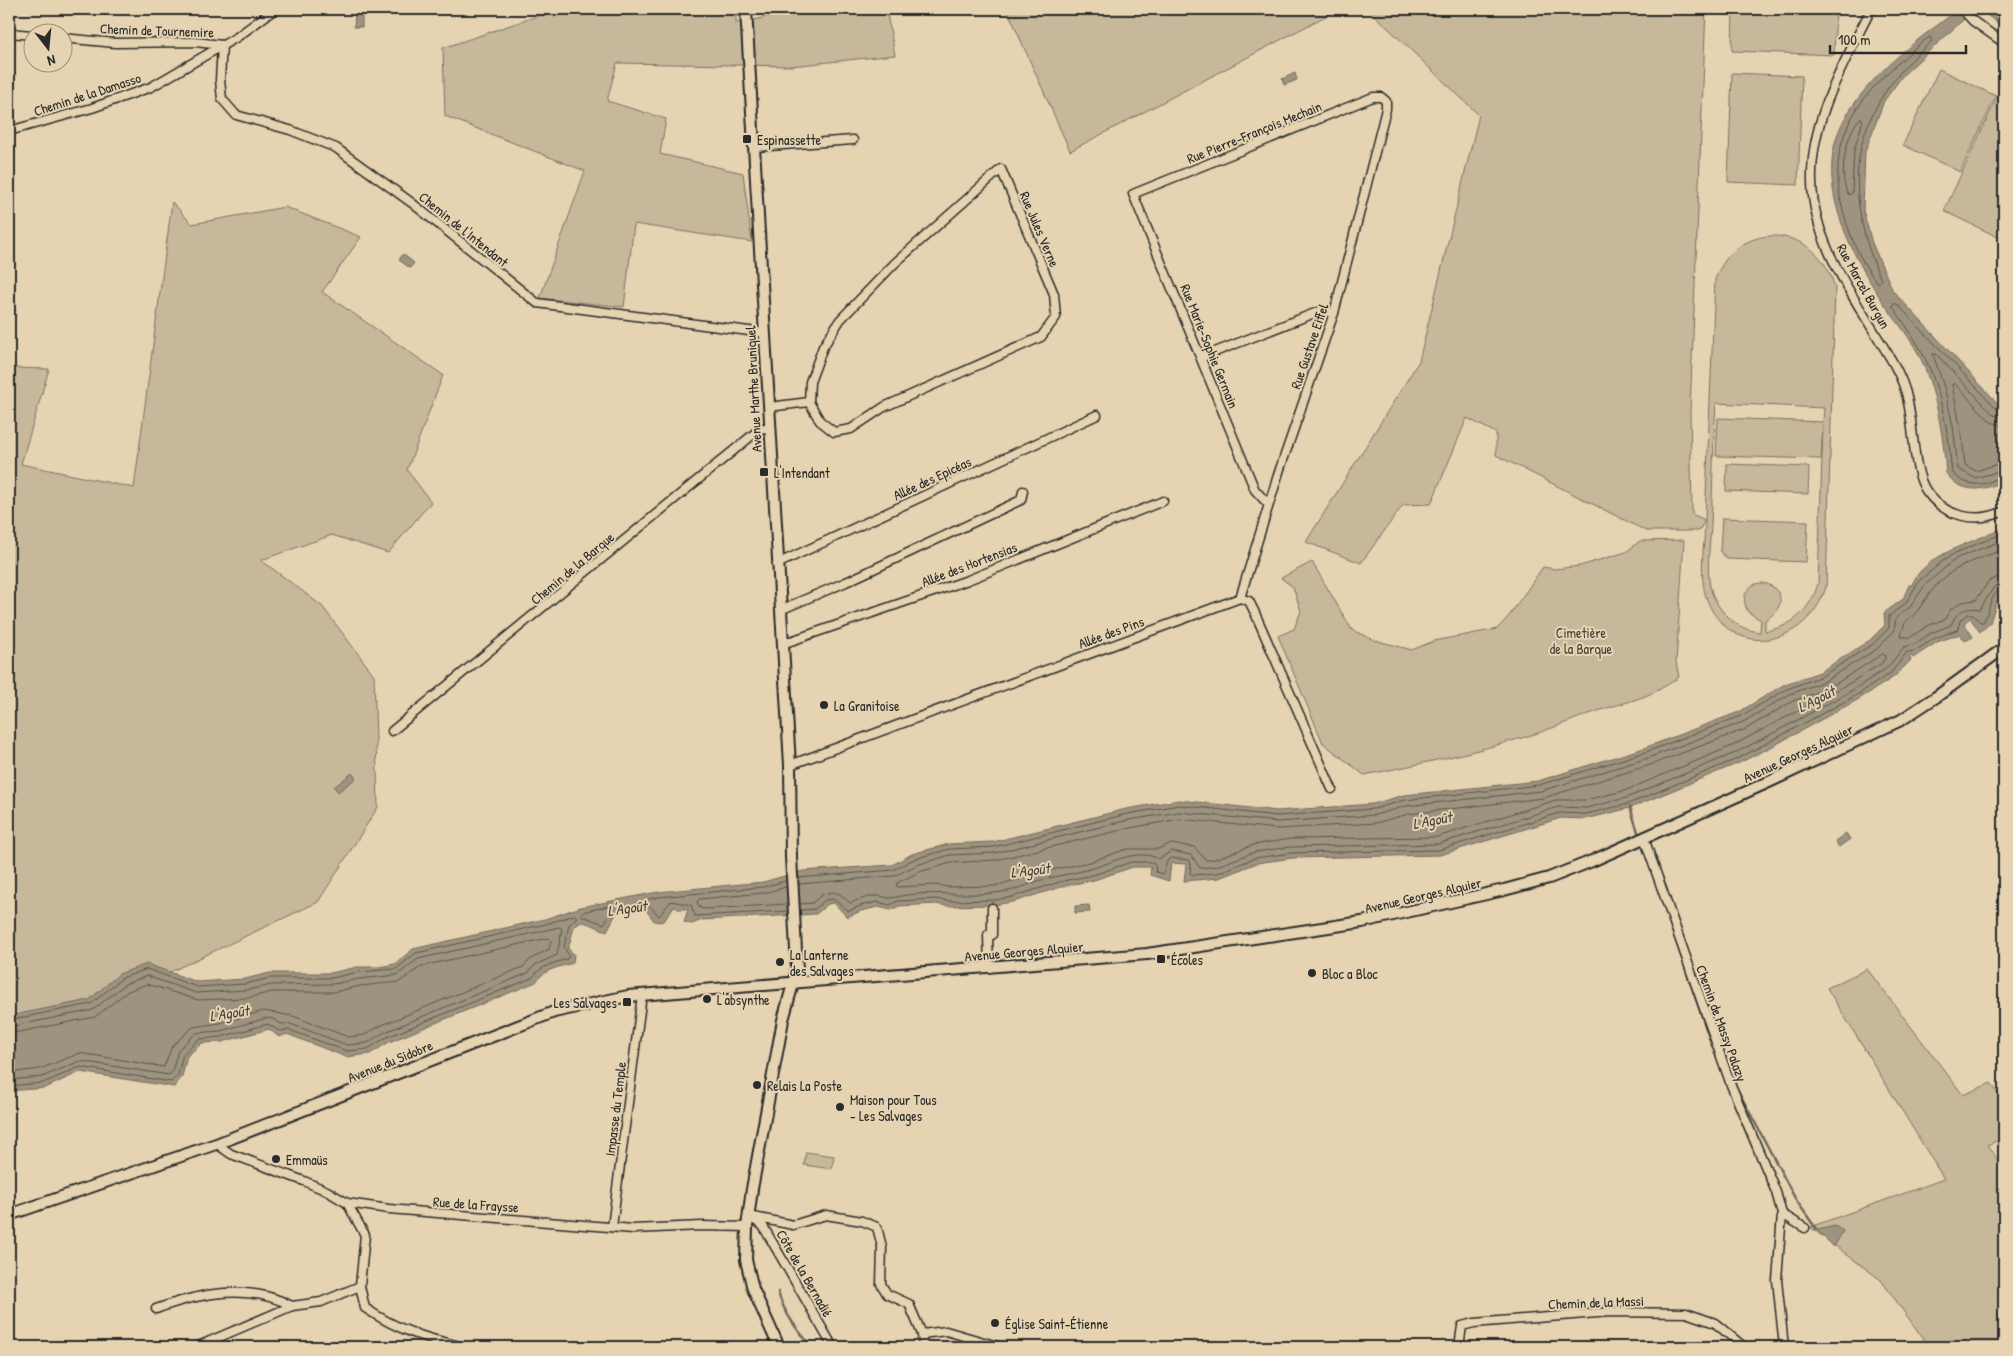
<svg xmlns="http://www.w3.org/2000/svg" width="2013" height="1356" font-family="'Patrick Hand',sans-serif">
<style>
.green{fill:#c7b89b;stroke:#797263;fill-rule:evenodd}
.water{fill:#9e937e;stroke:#70695d}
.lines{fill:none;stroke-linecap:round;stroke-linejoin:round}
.shore{stroke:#59554c;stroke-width:1}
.stream{stroke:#70695d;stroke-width:2.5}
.street-casing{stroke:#2b2b2b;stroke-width:11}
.secondary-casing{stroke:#2b2b2b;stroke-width:14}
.street{stroke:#e5d3b1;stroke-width:8}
.secondary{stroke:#e5d3b1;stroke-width:10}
.poi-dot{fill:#2b2b2b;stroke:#e5d3b1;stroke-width:2}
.labels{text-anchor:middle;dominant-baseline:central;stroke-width:4;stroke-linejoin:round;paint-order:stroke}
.street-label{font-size:14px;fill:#2b2b2b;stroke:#e5d3b1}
.poi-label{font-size:14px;fill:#2b2b2b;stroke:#e5d3b1;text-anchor:start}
.park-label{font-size:14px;fill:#42403c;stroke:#e5d3b1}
.water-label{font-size:15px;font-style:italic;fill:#42403c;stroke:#e5d3b1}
</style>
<rect width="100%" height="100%" fill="#e5d3b1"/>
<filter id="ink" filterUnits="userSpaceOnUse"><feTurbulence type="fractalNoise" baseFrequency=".02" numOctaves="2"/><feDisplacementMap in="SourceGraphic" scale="10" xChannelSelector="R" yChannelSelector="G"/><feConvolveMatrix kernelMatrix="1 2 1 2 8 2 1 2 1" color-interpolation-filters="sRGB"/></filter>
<g filter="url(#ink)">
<g class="green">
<polygon points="558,9 736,9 736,23 759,19 790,9 886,9 895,55 791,66 617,63 607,101 666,119 660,154 743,173 752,242 634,224 624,307 540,298 585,171 445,116 443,48"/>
<polygon points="1007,9 1339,9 1070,151"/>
<path d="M 1368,9 L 1706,9 L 1690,410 L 1692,514 L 1705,520 L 1715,280 C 1737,217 1820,223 1835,289 L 1826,587 C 1808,646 1732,662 1707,600 C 1698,575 1705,545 1705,520 L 1699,531 L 1646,531 L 1496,455 L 1496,433 L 1467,418 L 1431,504 L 1403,505 L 1361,563 L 1306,542 L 1419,361 L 1479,115 ZM 1716,403 L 1824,408 L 1823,422 L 1718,418 L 1716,456 L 1821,459 L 1823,425 L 1818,584 C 1810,610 1793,627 1765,631 L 1765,620 C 1803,598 1759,567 1746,593 C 1743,599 1745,606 1748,612 L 1761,620 L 1760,632 C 1738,630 1720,614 1712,593 C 1705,573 1710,546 1711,525 C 1713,484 1713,443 1716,403 Z"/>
<polygon points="1733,9 1836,9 1834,55 1732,51"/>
<polygon points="1939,69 1996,96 1960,172 1903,145"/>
<polygon points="1732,73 1802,76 1798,185 1728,182"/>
<polygon points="2004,83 2004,240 1944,211"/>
<polygon points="172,202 192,224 285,207 361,237 322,292 443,375 407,470 431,502 388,553 332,535 261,560 322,606 374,675 378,807 318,902 117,997 9,1017 9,368 49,369 21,464 134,488"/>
<polygon points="1727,464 1809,467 1808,494 1726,491"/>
<polygon points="1722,518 1808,521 1806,562 1727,559 1720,551"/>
<path d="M 1684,540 L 1676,662 L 1679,677 C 1648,700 1626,701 1592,713 C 1574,719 1556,727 1538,733 C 1481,751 1422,764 1364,775 L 1323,743 L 1278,636 L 1294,629 L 1301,611 L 1293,587 L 1281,578 L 1312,562 L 1352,630 L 1374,640 L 1412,650 L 1434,641 L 1497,629 L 1509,616 L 1543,567 L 1555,569 L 1580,566 L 1626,552 L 1640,541 Z"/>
<polygon points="1867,969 1963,1095 1991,1083 2004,1103 2004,1138 1987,1145 1999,1161 2004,1159 2004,1347 1937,1347 1925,1341 1881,1280 1810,1227 1944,1179 1827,988"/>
<polygon points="806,1152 834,1156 832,1169 804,1165"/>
</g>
<g class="water">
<path d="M 1957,9 L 2004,9 L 2004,28 L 1983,12 L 1974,10 L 1903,75 L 1884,101 L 1865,152 L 1863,210 L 1872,243 L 1893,291 L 2004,410 L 2004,480 C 1985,492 1960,494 1946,473 C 1943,434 1937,395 1921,359 C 1911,338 1896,321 1883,302 C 1851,254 1814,184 1841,126 C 1858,91 1890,62 1919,39 C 1929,31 1951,16 1957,9 Z"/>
<polygon points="355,12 362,13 362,27 354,27"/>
<polygon points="1295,73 1297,80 1284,85 1282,79"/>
<polygon points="403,254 414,263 410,268 399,260"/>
<path d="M 2004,528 L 2004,592 L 1996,603 L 1990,623 L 1980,632 L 1970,618 L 1964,623 L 1973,637 L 1965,641 L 1960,634 L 1937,642 L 1913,658 L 1911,656 L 1909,657 L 1911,660 L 1894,677 L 1859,699 L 1773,746 L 1739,763 L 1630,808 L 1586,819 L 1561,818 L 1440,855 L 1292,858 L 1257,863 L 1219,878 L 1184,881 L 1186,864 L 1171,863 L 1169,881 L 1150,875 L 1151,867 L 1133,867 L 1094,880 L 1064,886 L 1013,902 L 993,905 L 947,906 L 936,904 L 899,906 L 891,910 L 878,907 L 861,911 L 847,917 L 834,903 L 828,904 L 816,914 L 702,920 L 692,924 L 684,922 L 688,909 L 678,909 L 674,906 L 665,920 L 660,922 L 654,921 L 644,907 L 620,910 L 617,912 L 607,931 C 597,928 591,923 581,922 L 574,927 L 568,949 L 574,954 L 573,963 C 559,967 544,969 536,982 L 389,1042 L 370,1054 L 346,1057 L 287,1034 L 279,1037 L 269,1029 L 222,1042 L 202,1043 L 187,1056 L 182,1077 L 174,1087 L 80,1072 L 45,1088 L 9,1091 L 9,1016 L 89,1000 L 119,974 L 147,964 L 197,982 L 245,979 L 270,973 L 331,973 L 357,967 L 379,967 L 395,964 L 413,949 L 545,919 L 581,907 L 658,892 L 763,882 L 803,871 L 892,865 L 912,854 L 949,844 L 993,842 L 1126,809 L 1179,800 L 1277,811 L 1373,804 L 1404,795 L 1538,781 L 1644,748 L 1739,712 L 1785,684 L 1820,672 L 1870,640 L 1885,625 L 1884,613 L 1903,599 L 1909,585 L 1912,585 C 1922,555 1978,540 2004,528 Z"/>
<polygon points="352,773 356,778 338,792 334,787"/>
<polygon points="1846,833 1850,839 1839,847 1835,841"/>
<polygon points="1089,905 1090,912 1075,913 1075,906"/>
<polygon points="1835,1226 1843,1231 1834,1247 1817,1230"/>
</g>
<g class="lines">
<g class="shore">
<path d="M 1930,37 L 1932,41 C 1851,110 1839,184 1881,280 L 1878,283 C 1866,270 1856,249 1850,233 C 1824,163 1840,115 1895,66 C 1906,57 1917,44 1930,37 Z"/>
<path d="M 1861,118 L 1863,121 L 1854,150 L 1852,193 L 1849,195 C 1837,181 1846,128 1861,118 Z"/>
<path d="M 2004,412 L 1999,411 L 1897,304 L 1893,304 L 1893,307 C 1927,354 1938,380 1948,437 C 1950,448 1950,460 1952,472 C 1961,483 1976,487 1989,482 C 1995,480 1999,477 2004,476"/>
<polyline points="2004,419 1994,415 1936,354 1933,354 1944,387 1953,426 1958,469 1975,478 2004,470"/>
<polyline points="2004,426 1991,422 1955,384 1952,384 1962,436 1965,465 1976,471 2004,462"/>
<path d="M 2004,549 C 1959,567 1946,567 1918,610 C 1908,624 1905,615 1901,637 L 1911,637 L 1927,626 L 1945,619 L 1950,610 L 1962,602 L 1976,600 L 1989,581 L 2004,575"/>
<polygon points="1883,654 1886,656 1882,663 1850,683 1732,746 1624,791 1585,800 1556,800 1437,837 1290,839 1253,845 1215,859 1206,860 1194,847 1170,844 1158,849 1127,849 1090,862 1041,872 995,886 949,887 935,885 899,887 896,886 897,883 919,872 951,863 996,860 1130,828 1179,819 1278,829 1376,823 1408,814 1543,798 1650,765 1746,729 1793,701 1829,688"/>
<polyline points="798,878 893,870 914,859 949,849 994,847 1127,814 1179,805 1277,816 1374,809 1405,800 1539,785 1646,752 1741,716 1787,689 1822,676 1873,644 1889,628 1889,616 1906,603 1919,581 1943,561 1955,553 2004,533"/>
<polyline points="786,881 763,887 659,897 648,899 646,902 659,916 671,901 691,905 695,916 788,911"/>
<polyline points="799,884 894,876 917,865 950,855 995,853 1128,820 1179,812 1278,822 1375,815 1406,806 1541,791 1648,758 1743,722 1790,694 1825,681 1877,649 1894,631 1896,618 1910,607 1925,585 1947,566 1957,558 2004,540"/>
<polyline points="786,887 764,893 699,899 697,902 700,908 707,909 787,904"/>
<path d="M 800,904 L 812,903 L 823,894 L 833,892 L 840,894 L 850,903 C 859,900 870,895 880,896 C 883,896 887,899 891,898 C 929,888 969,899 1008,891 C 1021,889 1032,882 1045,879 C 1061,875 1077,873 1093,868 C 1114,862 1138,848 1159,859 L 1171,851 L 1191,855 L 1200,868 L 1217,866 L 1255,852 L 1291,847 L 1438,844 L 1558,807 L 1586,808 L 1626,798 L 1735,753 L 1768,736 L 1853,690 L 1887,668 L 1904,647 L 1913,645 L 1931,633 L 1951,625 C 1957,610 1966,607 1980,609 L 1994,587 L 2004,583"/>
<polygon points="610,906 612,910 604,924 580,915 583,912"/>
<path d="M 800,910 L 815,909 L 825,900 L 833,899 L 849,911 L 860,906 L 877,902 L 890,905 L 898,901 L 935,899 L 948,901 L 995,900 L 1012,897 L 1063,881 L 1093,875 L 1131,862 L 1151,862 L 1155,865 L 1156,872 L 1163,874 L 1167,861 L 1171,858 L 1189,860 L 1191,864 L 1190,873 L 1193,875 L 1218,873 L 1255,858 L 1291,853 L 1439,850 L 1559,813 L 1586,814 L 1628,804 L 1737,759 L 1857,695 L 1891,673 L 1907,652 L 1915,651 L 1935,638 L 1959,629 L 1960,620 L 1968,614 L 1973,614 L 1980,622 L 1983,622 C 1990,613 1989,591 2004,589"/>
<path d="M 9,1020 L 91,1004 L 122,978 L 147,969 L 197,987 L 245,984 L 271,978 L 332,978 L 358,972 L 396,969 L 416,953 L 546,924 L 574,915 L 577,917 L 569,925 L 564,947 L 569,956 L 567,959 C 553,963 541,966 532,978 L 387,1037 L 368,1049 L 347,1051 L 289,1030 L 279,1031 L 268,1024 L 221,1037 L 199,1039 L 183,1054 L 178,1075 L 171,1082 L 80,1067 L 43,1083 L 9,1086"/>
<polyline points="9,1027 93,1010 125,984 147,976 196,993 246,990 272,985 333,984 359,979 397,975 418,959 559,927 562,929 557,955 535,965 528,973 385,1032 367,1043 347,1045 291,1024 281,1024 273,1019 267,1018 220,1031 196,1033 178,1050 172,1072 169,1075 80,1061 42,1077 9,1080"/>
<polyline points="9,1034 95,1017 128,991 147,984 198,1000 247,998 272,992 334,992 360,986 399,982 422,966 548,938 551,940 549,949 531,959 523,967 382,1025 364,1035 348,1037 293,1016 264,1011 220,1023 193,1027 172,1046 164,1067 80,1053 40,1069 9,1073"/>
</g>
<g class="stream">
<polyline points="1630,807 1638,832"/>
<polyline points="1655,880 1712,1046"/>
<polyline points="1733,1081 1796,1200 1817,1230"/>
<path d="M 778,1292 C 783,1311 799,1334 813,1347"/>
</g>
<defs>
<g id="street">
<path d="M 1871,9 C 1844,64 1810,119 1812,182 C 1813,238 1847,287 1875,333 C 1886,351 1899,370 1905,390 C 1915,420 1911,470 1927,492 C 1945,517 1977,524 2004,511"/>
<polyline points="1962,9 1973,21 2004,43"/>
<polyline points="9,33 32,35"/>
<polyline points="62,38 116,43 195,42 222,45"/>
<polyline points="222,45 220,80 222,99 236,115 290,130 336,148 412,203 537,303 764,333"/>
<polyline points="9,131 92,108 151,87 237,37 275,9"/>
<polyline points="755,147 853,140"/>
<polygon points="1001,169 1054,294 1056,317 1041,337 884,407 851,429 834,432 820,421 809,402 810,382 823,347 840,320 895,263"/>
<polyline points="1202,357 1320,311 1334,313"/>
<polyline points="769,407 809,402"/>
<polyline points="777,564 1097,415"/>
<polyline points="1240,598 1279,472 1334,313 1386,109 1386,101 1381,97 1373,97 1133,194 1255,490 1268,504"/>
<polyline points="780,610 846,582 1021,500 1023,491"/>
<polyline points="782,644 968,580 1163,501"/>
<polyline points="392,731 761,428 770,429"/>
<polyline points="790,765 1240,598 1249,601 1255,613 1332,789"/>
<polyline points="1644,838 1731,1085 1776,1192 1782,1214 1777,1280 1784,1347"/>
<polyline points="989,968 988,935 992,935 992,908"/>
<polyline points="219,1143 221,1147 231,1154 304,1181 327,1191 347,1203 389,1209 633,1229 702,1226 747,1227"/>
<path d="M 347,1203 L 365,1235 L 360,1286 L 365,1308 C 399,1331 425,1338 464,1347"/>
<polyline points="1782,1214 1805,1228"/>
<polyline points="749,1216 793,1225 826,1215 862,1221 877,1227 882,1247 881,1284 887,1294 909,1304 922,1334 923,1347"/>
<polyline points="753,1219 763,1226 833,1347"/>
<polyline points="612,1227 642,995"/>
<path d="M 156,1309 C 200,1293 249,1283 292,1306"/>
<polyline points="922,1334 946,1331 1001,1347"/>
<polyline points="196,1347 292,1306 321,1302 360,1286"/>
<polyline points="1459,1347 1462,1326 1474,1323 1610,1312 1686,1313 1715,1323 1744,1347"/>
</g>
<g id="secondary">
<polyline points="746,9 790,765 791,857 797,969 783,1020 752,1189 747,1227 746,1260 753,1289 779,1347"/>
<polyline points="9,1215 219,1143 554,1012 628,996 1147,954 1362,922 1504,890 1549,878 1592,861 1771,781 1901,720 1936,697 2004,648"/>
</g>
</defs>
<use href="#street" class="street-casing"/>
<use href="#secondary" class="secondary-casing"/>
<use href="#street" class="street"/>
<use href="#secondary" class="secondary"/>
</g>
</g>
<g class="poi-dot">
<rect x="742" y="134" width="10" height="10" rx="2.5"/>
<rect x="759" y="467" width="10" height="10" rx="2.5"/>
<circle cx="824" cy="705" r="5"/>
<rect x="1156" y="954" width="10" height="10" rx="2.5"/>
<circle cx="780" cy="962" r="5"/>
<circle cx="1312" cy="973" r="5"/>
<circle cx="707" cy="999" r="5"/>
<rect x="622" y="997" width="10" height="10" rx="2.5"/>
<circle cx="757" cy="1085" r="5"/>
<circle cx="840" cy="1107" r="5"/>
<circle cx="276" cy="1159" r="5"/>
<circle cx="995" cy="1323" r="5"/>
</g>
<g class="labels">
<g class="street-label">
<text transform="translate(157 30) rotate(2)">Chemin de Tournemire</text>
<text transform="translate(87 94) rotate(-18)">Chemin de la Damasso</text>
<text transform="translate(1254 132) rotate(-22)">Rue Pierre-François Mechain</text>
<text transform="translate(464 229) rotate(39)">Chemin de l'Intendant</text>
<text transform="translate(1040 229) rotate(67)">Rue Jules Verne</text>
<text transform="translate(1864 286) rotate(61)">Rue Marcel Burgun</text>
<text transform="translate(1210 346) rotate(68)">Rue Marie-Sophie Germain</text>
<text transform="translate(1309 346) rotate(-71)">Rue Gustave Eiffel</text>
<text transform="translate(753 389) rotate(-93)">Avenue Marthe Bruniquel</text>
<text transform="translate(932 478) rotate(-25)">Allée des Epicéas</text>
<text transform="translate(969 564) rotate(-21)">Allée des Hortensias</text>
<text transform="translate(572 568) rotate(-40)">Chemin de la Barque</text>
<text transform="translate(1111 632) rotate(-20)">Allée des Pins</text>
<text transform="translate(1798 753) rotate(-25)">Avenue Georges Alquier</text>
<text transform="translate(1423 895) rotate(-13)">Avenue Georges Alquier</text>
<text transform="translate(1024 951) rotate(-5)">Avenue Georges Alquier</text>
<text transform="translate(1722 1023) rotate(70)">Chemin de Massy Palazy</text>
<text transform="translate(390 1061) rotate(-22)">Avenue du Sidobre</text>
<text transform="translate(615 1109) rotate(-83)">Impasse du Temple</text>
<text transform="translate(476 1204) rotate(4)">Rue de la Fraysse</text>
<text transform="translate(805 1273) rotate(60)">Côte de la Bernadié</text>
<text transform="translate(1596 1302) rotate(-2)">Chemin de la Massi</text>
</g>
<g class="poi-label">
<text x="757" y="139">Espinassette</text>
<text x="774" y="472">L'Intendant</text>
<text x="834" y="705">La Granitoise</text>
<text x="790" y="954">La Lanterne<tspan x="790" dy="16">des Salvages</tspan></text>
<text x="1171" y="959">Écoles</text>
<text x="1322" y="973">Bloc a Bloc</text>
<text x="717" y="999">L'absynthe</text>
<text x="617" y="1002" text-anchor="end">Les Salvages</text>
<text x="767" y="1085">Relais La Poste</text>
<text x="850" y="1099">Maison pour Tous<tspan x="850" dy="16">- Les Salvages</tspan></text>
<text x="286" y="1159">Emmaüs</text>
<text x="1005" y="1323">Église Saint-Étienne</text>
</g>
<g class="park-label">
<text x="1581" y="632">Cimetière<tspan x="1581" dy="16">de la Barque</tspan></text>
</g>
<g class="water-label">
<text transform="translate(1816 699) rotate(-27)">L'Agoût</text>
<text transform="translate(1432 820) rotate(-11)">L'Agoût</text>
<text transform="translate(1030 870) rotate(-7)">L'Agoût</text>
<text transform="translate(627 908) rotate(-8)">L'Agoût</text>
<text transform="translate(229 1013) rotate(-9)">L'Agoût</text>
</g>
</g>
<rect width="2013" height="1356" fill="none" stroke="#e5d3b1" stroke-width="30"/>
<rect x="15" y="15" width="1983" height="1326" fill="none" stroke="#2b2b2b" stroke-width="2" filter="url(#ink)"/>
<g transform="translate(48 48) rotate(164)"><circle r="24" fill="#e5d3b1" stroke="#9b907b"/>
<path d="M0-4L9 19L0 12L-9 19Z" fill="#2b2b2b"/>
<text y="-8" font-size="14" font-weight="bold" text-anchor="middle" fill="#2b2b2b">N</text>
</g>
<path d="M1830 45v8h136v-8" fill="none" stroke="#2b2b2b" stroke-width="2.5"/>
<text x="1838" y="45" font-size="15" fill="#2b2b2b" stroke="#e5d3b1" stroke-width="4" paint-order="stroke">100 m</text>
</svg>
